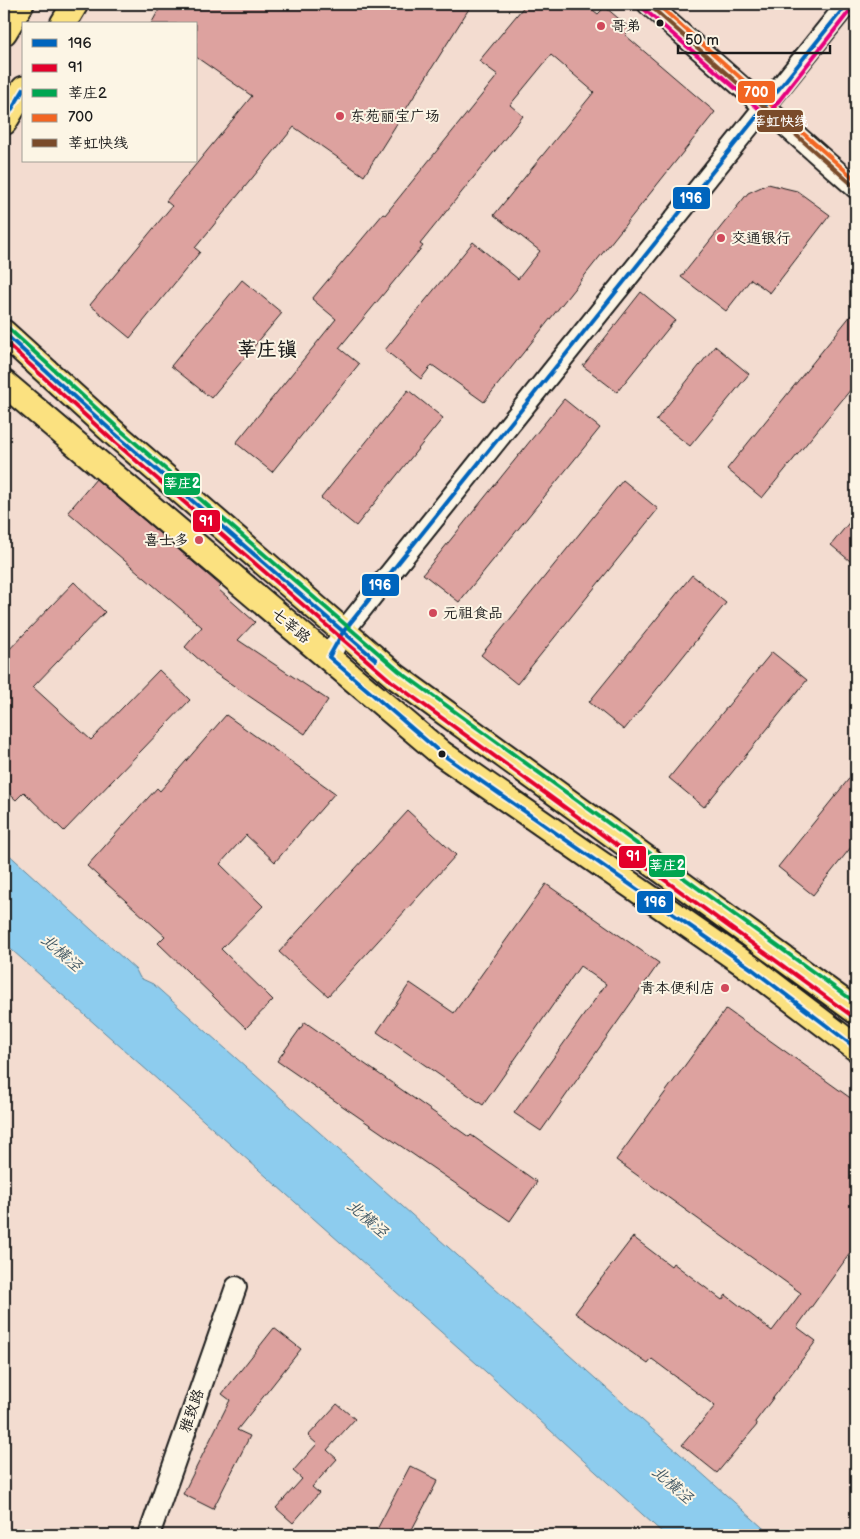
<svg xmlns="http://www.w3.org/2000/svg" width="860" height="1539" font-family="'Balsamiq Sans','LXGW WenKai TC',sans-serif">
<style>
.water{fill:#8dccee;stroke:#60869a}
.building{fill:#dda29f;stroke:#1c1c1c}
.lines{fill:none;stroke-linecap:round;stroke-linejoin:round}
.minor-casing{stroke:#1c1c1c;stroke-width:24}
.major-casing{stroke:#1c1c1c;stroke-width:29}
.minor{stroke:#fcf5e5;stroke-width:20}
.major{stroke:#fbe180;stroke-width:25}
.bus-1-casing{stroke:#fcf5e5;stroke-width:8}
.bus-2-casing{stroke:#fcf5e5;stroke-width:8}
.bus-3-casing{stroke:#fcf5e5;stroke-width:8}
.bus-4-casing{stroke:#fcf5e5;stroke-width:8}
.bus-5-casing{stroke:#fcf5e5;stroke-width:8}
.bus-6-casing{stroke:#fcf5e5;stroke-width:8}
.bus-1{stroke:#0065bd;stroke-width:4}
.bus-2{stroke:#e4002b;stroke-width:4}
.bus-3{stroke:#00a651;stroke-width:4}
.bus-4{stroke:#f26522;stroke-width:4}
.bus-5{stroke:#7a4b2a;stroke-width:4}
.bus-6{stroke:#e5007d;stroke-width:4}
.bus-dot{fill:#1c1c1c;stroke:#fcf5e5;stroke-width:2}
.poi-dot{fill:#d1495b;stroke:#fcf5e5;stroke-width:2}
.labels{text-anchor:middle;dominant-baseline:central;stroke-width:4;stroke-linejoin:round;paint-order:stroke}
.poi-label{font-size:15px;fill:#1c1c1c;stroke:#fcf5e5;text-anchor:start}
.street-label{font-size:15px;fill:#1c1c1c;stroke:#fcf5e5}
.water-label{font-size:16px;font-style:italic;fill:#445a66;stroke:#fcf5e5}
.district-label{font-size:20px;font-weight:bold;fill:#1c1c1c;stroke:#fcf5e5}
.line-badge{stroke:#fcf5e5;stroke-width:2}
.badge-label{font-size:14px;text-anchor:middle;font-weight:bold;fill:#fff}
</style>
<rect width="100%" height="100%" fill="#f3dcd0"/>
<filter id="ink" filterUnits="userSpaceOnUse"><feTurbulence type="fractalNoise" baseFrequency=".02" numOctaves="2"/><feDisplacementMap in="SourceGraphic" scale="10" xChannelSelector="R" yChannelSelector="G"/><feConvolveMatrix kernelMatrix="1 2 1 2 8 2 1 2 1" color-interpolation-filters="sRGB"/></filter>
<g filter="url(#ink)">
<polygon class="water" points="4,850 136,970 140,978 153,984 771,1535 665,1535 504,1388 4,943"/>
<g class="building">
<polygon points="162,4 472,4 364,176 294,127 195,248 200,252 130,338 90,305 172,206 166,201 252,96 196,57 196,24 151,24"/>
<polygon points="526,4 585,4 598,14 605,7 631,29 625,35 715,112 484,402 432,365 421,379 385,350 473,242 518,279 540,251 494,215 594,92 551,55 510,105 523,116 420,244 423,246 339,348 359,364 272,472 236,443 336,319 312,299 383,214 385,215 498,75 479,61"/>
<polygon points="768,184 797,191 830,215 770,293 751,279 726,311 681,277 748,193"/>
<polygon points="242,280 282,313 211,398 171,366"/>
<polygon points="641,292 675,320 617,392 583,366"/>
<polygon points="856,309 856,383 762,498 727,469"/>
<polygon points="715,346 749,374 690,446 656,420"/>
<polygon points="408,390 443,418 356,526 321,498"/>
<polygon points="564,399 600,428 459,602 423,574"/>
<polygon points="96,479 221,586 218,589 255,622 238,640 328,700 305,734 212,671 185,647 202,627 68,512"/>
<polygon points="623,480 658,509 517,684 481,655"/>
<polygon points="856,514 856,566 831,545"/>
<polygon points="692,575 726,603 624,730 589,702"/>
<polygon points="74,582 105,612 33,687 91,740 159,670 190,700 64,831 24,792 16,800 4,789 4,655"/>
<polygon points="772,652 807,680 704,807 669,778"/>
<polygon points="226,715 335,793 275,862 246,835 220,864 263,906 221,949 273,1000 246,1028 158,943 165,936 87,866 157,788 160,791"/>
<polygon points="856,770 856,841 813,895 778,867"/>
<polygon points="408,811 456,855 328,996 279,952"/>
<polygon points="546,884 659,963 541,1131 514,1113 606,984 580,966 483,1105 377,1032 410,983 454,1013"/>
<polygon points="726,1009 856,1102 856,1245 797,1327 816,1341 755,1422 757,1425 717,1473 682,1445 715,1406 652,1359 648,1364 575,1313 633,1237 671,1266 673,1263 722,1300 726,1295 772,1331 801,1293 616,1160"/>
<polygon points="305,1022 469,1137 471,1135 537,1182 510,1221 277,1061"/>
<polygon points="274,1328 301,1349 237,1430 250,1436 213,1509 183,1494 230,1400 222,1394"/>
<polygon points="337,1404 355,1419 327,1450 337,1459 312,1487 319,1493 293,1523 276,1508 302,1479 293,1471 317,1444 308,1436"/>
<polygon points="410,1466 438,1480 409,1535 374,1535"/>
</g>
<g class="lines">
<defs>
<g id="minor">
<polyline points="648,4 856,188"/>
<polyline points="329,657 343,632 847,4"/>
<polyline points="149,1535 236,1287"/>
</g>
<g id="major">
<polyline points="63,24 75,4"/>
<polyline points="4,32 21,4"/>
<polyline points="4,122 24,89"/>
<polyline points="4,333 114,433 395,676 856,1011"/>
<polyline points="4,383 442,754 752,969 856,1048"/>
</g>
</defs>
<use href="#minor" class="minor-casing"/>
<use href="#major" class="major-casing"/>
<use href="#minor" class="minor"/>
<use href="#major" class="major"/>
<defs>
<g id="bus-1">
<polyline points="847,4 343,632 329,657 442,754 752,969 856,1048"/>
<polyline points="4,122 24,89"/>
<polyline points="4,333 114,433 376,660"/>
</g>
<polyline id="bus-2" points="4,341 110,438 391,681 852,1016"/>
<polyline id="bus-3" points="8,328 118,428 399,671 856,1003"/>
<polyline id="bus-4" points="657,4 856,180"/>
<polyline id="bus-5" points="648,4 856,188"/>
<polyline id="bus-6" points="644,9 765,114 770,112 852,8"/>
</defs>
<use href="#bus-1" class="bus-1-casing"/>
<use href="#bus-2" class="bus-2-casing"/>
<use href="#bus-3" class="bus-3-casing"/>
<use href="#bus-4" class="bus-4-casing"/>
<use href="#bus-5" class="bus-5-casing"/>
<use href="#bus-6" class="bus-6-casing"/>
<use href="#bus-1" class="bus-1"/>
<use href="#bus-2" class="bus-2"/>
<use href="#bus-3" class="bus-3"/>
<use href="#bus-4" class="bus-4"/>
<use href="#bus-5" class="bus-5"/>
<use href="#bus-6" class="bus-6"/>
</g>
</g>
<g class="bus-dot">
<circle cx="660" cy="23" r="4.5"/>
<circle cx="442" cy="754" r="4.5"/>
</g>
<g class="poi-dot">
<circle cx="601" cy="26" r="5"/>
<circle cx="340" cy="116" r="5"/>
<circle cx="721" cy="238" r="5"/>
<circle cx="199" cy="540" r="5"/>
<circle cx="433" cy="613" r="5"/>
<circle cx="725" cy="988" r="5"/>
</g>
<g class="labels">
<g class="poi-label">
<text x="611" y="26">哥弟</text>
<text x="350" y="116">东苑丽宝广场</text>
<text x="731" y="238">交通银行</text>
<text x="189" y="540" text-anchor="end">喜士多</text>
<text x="443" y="613">元祖食品</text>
<text x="715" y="988" text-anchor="end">青本便利店</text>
</g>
<g class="street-label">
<text transform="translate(291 626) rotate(40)">七莘路</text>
<text transform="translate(192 1411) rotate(-71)">雅致路</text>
</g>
<g class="water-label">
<text transform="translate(61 953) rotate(41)">北横泾</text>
<text transform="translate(367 1219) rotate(41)">北横泾</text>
<text transform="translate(672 1485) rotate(41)">北横泾</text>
</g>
<g class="district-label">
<text x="267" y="350">莘庄镇</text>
</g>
</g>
<g class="line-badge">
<rect x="737" y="80" width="39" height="24" rx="5" fill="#f26522"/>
<rect x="756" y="109" width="48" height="24" rx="5" fill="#7a4b2a"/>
<rect x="672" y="186" width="39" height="24" rx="5" fill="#0065bd"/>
<rect x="163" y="472" width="38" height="24" rx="5" fill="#00a651"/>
<rect x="192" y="509" width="29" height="24" rx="5" fill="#e4002b"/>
<rect x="361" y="573" width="39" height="24" rx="5" fill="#0065bd"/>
<rect x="618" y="845" width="29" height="24" rx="5" fill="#e4002b"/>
<rect x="648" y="854" width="38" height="24" rx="5" fill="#00a651"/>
<rect x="636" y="890" width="38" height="24" rx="5" fill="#0065bd"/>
</g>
<g class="badge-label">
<text x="756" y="97">700</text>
<text x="780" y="126">莘虹快线</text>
<text x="691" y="203">196</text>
<text x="182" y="488">莘庄2</text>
<text x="206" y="526">91</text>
<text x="380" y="590">196</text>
<text x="633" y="861">91</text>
<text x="667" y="870">莘庄2</text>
<text x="655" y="907">196</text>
</g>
<rect width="860" height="1539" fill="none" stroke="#fcf5e5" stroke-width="20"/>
<rect x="10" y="10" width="840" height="1519" fill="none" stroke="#1c1c1c" stroke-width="2" filter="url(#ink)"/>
<rect x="22" y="22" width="175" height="140" fill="#fcf5e5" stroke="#a29e95"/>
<rect x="32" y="39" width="25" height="8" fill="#0065bd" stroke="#a29e95"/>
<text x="68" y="48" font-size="15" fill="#1c1c1c">196</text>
<rect x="32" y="64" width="25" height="8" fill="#e4002b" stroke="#a29e95"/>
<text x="68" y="72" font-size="15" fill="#1c1c1c">91</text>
<rect x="32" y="89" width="25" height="8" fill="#00a651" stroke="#a29e95"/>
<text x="68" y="98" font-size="15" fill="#1c1c1c">莘庄2</text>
<rect x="32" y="114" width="25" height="8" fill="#f26522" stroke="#a29e95"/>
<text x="68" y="122" font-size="15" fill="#1c1c1c">700</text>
<rect x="32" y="139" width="25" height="8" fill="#7a4b2a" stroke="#a29e95"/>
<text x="68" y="148" font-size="15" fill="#1c1c1c">莘虹快线</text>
<path d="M678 45v8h152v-8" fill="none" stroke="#1c1c1c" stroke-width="2.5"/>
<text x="685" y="45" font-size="15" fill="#1c1c1c" stroke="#fcf5e5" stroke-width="4" paint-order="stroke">50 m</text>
</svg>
